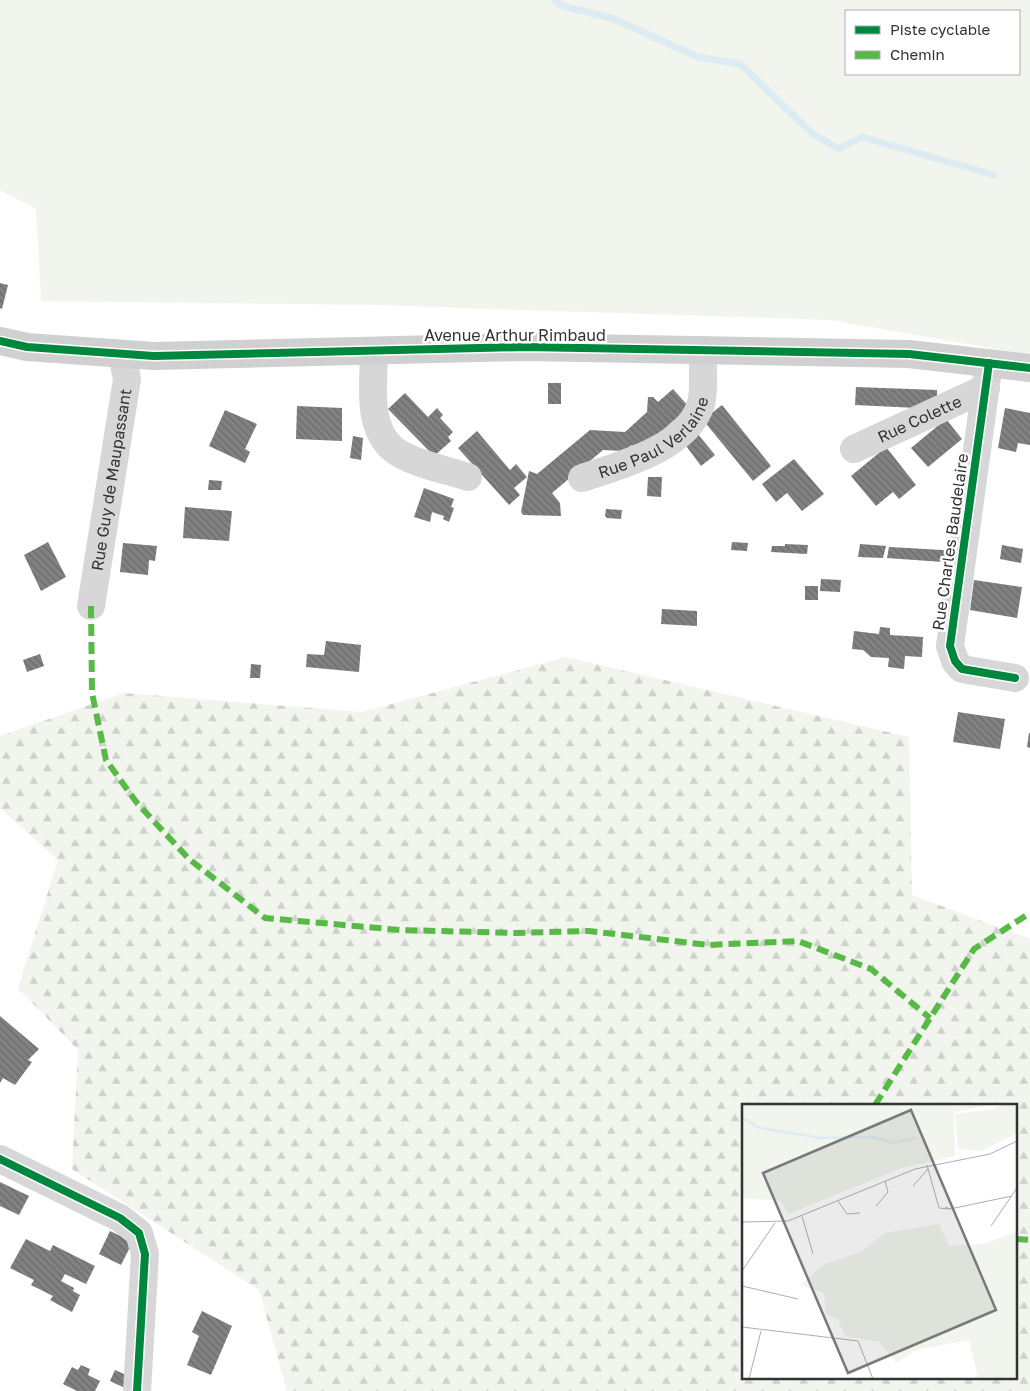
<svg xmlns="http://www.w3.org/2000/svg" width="1030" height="1391" font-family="'Golos Text',sans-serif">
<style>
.grass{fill:#f1f5ed;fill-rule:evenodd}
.forest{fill:url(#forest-firs);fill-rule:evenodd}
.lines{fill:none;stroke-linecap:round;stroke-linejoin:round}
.stream{stroke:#ddebf3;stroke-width:7}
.building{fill:url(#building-back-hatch)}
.street{stroke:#d7d7d7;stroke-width:28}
.secondary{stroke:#d0d0d0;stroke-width:28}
.quiet{stroke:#58b947;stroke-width:6;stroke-dasharray:12 6;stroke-linecap:butt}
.cycleway-casing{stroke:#fff;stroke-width:11}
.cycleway{stroke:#00873e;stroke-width:8}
.labels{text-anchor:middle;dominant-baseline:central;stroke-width:5;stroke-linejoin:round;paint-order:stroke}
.street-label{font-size:16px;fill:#333;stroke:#fff}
.inset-river{fill:none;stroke:#ddebf3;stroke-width:2.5}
.inset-road{fill:none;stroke:#adadad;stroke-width:1}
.view{fill:#7a7a7a;fill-opacity:0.15;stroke:#7a7a7a;stroke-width:2.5}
.inset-edge{fill:none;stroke:#333;stroke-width:2.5}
</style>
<defs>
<pattern id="forest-firs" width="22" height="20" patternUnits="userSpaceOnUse" patternTransform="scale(1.25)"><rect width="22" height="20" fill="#f1f5ed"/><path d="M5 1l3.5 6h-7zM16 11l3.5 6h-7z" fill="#cfd2cc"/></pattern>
<pattern id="building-back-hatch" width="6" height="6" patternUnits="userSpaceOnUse" patternTransform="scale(1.25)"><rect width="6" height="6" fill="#818181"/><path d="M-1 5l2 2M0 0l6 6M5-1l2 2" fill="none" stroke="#6a6a6a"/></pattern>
</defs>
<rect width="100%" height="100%" fill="#fff"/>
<path class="grass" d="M 0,0 L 1030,0 L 1030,355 L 830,320 L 374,305 L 41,301 L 36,209 L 0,190 ZM 846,11 L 1019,11 L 1019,74 L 846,74 Z"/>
<path class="forest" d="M 566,657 L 909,737 L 912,895 L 1030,939 L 1030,1391 L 287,1391 L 259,1290 L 72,1169 L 78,1050 L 18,988 L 58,860 L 0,808 L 0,736 L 124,693 L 362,712 ZM 744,1105 L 1016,1105 L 1016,1377 L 744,1377 Z"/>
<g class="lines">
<polyline class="stream" points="556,0 560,5 614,19 698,57 740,64 813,134 839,149 862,137 994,175"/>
</g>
<g class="building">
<polygon points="0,283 8,285 2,309 0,308"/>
<rect x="548" y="383" width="13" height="21"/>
<polygon points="856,387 937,390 937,409 855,405"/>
<polygon points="673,389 689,407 638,452 632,445 623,451 603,450 552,493 560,503 561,516 523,515 521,512 529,471 537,474 590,430 625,432 647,412 648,397 653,397 658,402"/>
<polygon points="405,393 428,417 437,408 443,415 440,418 453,432 448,437 451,441 434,456 388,409"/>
<polygon points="722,405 771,466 753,481 703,420"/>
<polygon points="297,406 342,408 342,441 296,439"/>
<polygon points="1005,408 1030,413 1030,445 1018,443 1016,452 998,448"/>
<polygon points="225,410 257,424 245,449 250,452 245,463 209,446"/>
<polygon points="946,419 962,439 928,467 911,448"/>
<polygon points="477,431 510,470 516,464 527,477 514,488 520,495 509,505 458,448"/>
<polygon points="697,433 715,455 701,466 684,443"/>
<polygon points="353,436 363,438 361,460 350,458"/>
<polygon points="886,447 916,485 899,499 893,492 876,506 851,476"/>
<polygon points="794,459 824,494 802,511 787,493 776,502 762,484"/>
<polygon points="648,477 662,477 661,497 647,496"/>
<polygon points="209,480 222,481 221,490 208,490"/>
<polygon points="424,488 454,499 451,507 454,508 449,522 443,519 444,516 432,512 430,522 414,517"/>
<polygon points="185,507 232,511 229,541 183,538"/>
<polygon points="606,509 622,510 621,519 607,518 605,516"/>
<polygon points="48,542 66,577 41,591 24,555"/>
<polygon points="732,542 748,543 747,551 731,550"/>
<polygon points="123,543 157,546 155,561 149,560 148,575 120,572"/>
<polygon points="785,544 808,545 807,554 771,552 772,546 785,546"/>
<polygon points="860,544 886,546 883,558 858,557"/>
<polygon points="1002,545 1023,549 1021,563 1000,559"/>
<polygon points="889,547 908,548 959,551 957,563 887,558"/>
<polygon points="821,579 841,580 840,592 820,591"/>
<polygon points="974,580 1022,587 1017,618 970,610"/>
<rect x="805" y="586" width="13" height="14"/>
<polygon points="662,609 697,611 697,626 661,624"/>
<polygon points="880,627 890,628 890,635 923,637 922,657 905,656 904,669 888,667 889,658 871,657 863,650 852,649 854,631 879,634"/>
<polygon points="326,641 361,645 359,672 306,667 307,654 324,655"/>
<polygon points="40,654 44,666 27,672 23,660"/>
<polygon points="251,664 261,665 260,678 250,678"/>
<polygon points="958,712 1005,719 1000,749 953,742"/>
<polygon points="1029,733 1030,733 1030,748 1027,747"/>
<polygon points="0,1016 39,1049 28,1060 32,1062 15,1085 3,1078 0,1083"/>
<polygon points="0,1182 29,1196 19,1215 0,1206"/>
<polygon points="110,1231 131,1241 132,1243 121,1265 99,1254"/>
<polygon points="26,1239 50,1251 53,1245 95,1266 86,1284 65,1274 61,1281 74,1288 73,1291 80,1295 72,1312 50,1300 53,1296 31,1285 34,1280 10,1268"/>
<polygon points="202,1311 232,1326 211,1375 187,1365 199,1336 192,1332"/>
<polygon points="81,1365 90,1369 88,1375 100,1381 95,1391 77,1391 63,1384 72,1367 78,1370"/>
<polygon points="115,1370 133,1378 127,1389 110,1381"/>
</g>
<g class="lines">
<g class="street">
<path d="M 374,351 C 374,382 366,426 393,449 C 410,463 447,470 468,477"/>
<polyline points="989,363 950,646 955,661 962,669 1015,678"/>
<path id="s1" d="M 854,449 L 986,388"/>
<path id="s2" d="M 582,478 C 622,465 687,448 701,404 C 705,388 702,367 703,350"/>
<path id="s3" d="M 91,606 L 127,379 L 122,354"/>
<polyline points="0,1159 120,1218 139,1233 145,1254 137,1391"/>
</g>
<polyline class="secondary" points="0,341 27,347 154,356 525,347 909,354 1030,368"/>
<g class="quiet">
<polyline points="91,606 92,693 106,760 137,803 189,859 265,918 400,930 515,933 589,931 708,945 798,941 871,969 930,1018"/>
<polyline points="875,1105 974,949 1030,913"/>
<polyline points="1016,1239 1030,1240"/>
</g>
<defs>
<g id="cycleway">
<polyline points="0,341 27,347 154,356 525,347 909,354 1030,368"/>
<polyline points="989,363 950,646 955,661 962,669 1015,678"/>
<polyline points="0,1159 120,1218 139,1233 145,1254 137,1391"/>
</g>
</defs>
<use href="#cycleway" class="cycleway-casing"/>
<use href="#cycleway" class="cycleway"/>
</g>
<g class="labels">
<g class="street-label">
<text x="515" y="335">Avenue Arthur Rimbaud</text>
<text stroke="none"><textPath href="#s1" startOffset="72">Rue Colette</textPath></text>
<text stroke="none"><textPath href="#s2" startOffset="85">Rue Paul Verlaine</textPath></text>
<text stroke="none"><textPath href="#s3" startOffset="128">Rue Guy de Maupassant</textPath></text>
<text transform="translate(950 542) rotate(-82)">Rue Charles Baudelaire</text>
</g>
</g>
<g transform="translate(742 1104)">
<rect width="275" height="275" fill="#fff"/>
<path d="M 0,0 L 254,0 L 212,8 L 213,52 L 160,64 L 46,110 L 39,97 L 0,94 Z" fill="#f1f5ed"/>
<path d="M 197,120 L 207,142 L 240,140 L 275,128 L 275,275 L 228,275 L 236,273 L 227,236 L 174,246 L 154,259 L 137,238 L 103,232 L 96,215 L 84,210 L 82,189 L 59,181 L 81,161 L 117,149 L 143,129 Z" fill="#f1f5ed"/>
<path d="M 261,0 L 275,0 L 275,29 L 239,47 L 216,45 L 213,10 L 252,5 Z" fill="#f1f5ed"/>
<path class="inset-river" d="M 0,14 L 18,24 L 79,34 L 131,33 L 151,39 L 174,34"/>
<path class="inset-road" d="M 185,61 L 197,104 L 208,105M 171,82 L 186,65M 96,97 L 105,110 L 118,109M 134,102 L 146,88 L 143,77M 203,103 L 208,105 L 270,92M 60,112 L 71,150M 0,118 L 46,117 L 173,65 L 248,50 L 275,37M 249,122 L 275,84M 0,167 L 33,119M 0,182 L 56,195M 0,223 L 116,237 L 131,275M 7,275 L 19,227"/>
<path class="view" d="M 169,6 L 254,206 L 106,269 L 21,69 Z"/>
<rect width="275" height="275" class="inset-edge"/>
</g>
<rect x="845" y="10" width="175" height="65" fill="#ffffff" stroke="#adadad"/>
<rect x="855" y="26" width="25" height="8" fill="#00873e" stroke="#adadad"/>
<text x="890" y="35" font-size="15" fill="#333333">Piste cyclable</text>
<rect x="855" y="51" width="25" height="8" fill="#58b947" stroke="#adadad"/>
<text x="890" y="60" font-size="15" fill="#333333">Chemin</text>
</svg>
